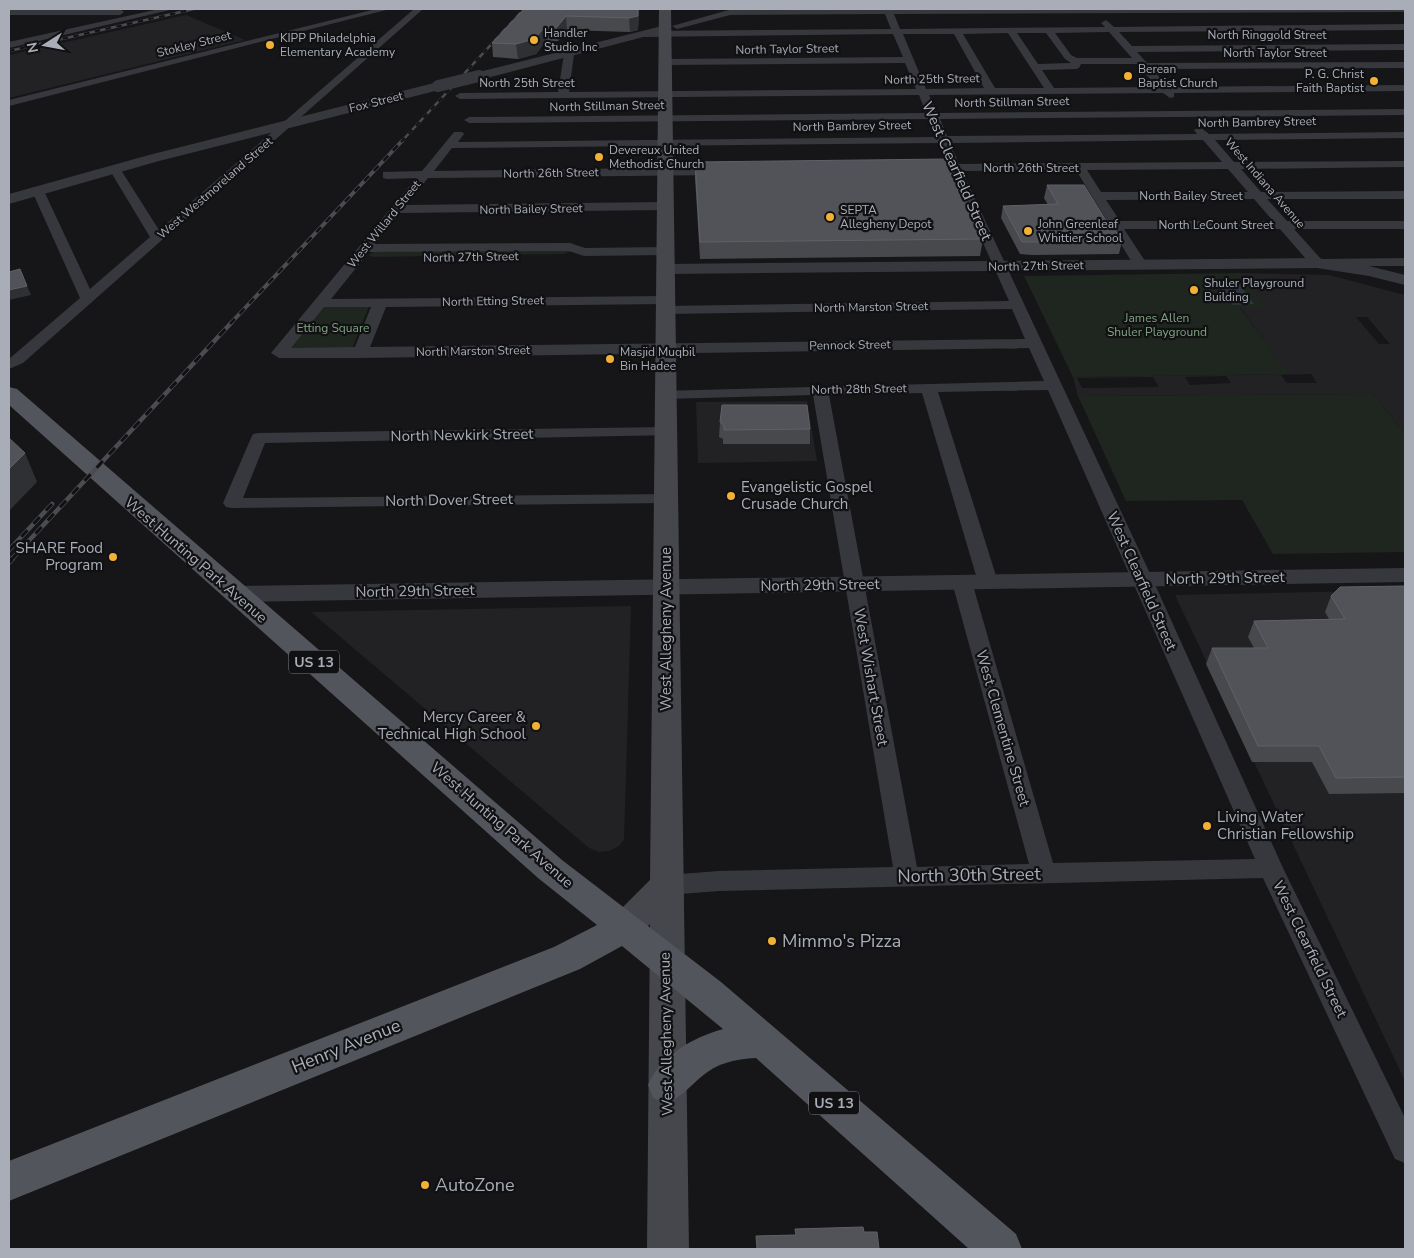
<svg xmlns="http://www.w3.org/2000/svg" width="1414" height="1258" font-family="'Nunito Sans',sans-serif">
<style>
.built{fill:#222225;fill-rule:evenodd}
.green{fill:#1e261f}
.water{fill:#2c353c}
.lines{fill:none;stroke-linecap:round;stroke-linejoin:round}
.minor{fill:#37383d;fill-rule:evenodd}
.tertiary{fill:#37383d;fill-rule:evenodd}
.secondary{fill:#45474d;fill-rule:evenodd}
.primary{fill:#53555c;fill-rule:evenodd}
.rail-far3-casing{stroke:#4a4c52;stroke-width:2.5}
.rail-far2-casing{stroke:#4a4c52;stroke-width:4}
.rail-far1-casing{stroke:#4a4c52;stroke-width:4.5}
.rail-casing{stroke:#4a4c52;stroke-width:5.5}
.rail-far3{stroke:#111113;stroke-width:2;stroke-dasharray:5.5;stroke-linecap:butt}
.rail-far2{stroke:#111113;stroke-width:2.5;stroke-dasharray:7;stroke-linecap:butt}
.rail-far1{stroke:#111113;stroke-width:3;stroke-dasharray:9;stroke-linecap:butt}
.rail{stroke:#111113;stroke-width:4;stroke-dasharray:12;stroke-linecap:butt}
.tertiary-bridge{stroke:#37383d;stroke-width:12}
.wall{fill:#47494d}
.shaded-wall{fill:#2f3033}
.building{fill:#525359;stroke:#5f6168}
.poi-dot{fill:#f2b134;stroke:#111113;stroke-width:2}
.labels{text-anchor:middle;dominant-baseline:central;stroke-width:4.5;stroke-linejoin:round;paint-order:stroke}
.far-poi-label{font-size:12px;fill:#a8adb8;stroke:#111113;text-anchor:start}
.far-street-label{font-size:12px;fill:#a8adb8;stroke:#111113}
.far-park-label{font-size:12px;fill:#7fa381;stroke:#111113}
.shield{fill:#111113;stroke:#7b7e86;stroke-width:1}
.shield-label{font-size:14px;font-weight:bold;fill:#a8adb8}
.street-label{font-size:15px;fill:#a8adb8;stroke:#111113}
.poi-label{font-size:15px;fill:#a8adb8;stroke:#111113;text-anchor:start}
.near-street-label{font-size:18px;fill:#a8adb8;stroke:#111113}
.near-poi-label{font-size:18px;fill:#a8adb8;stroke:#111113;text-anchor:start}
</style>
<rect width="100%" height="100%" fill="#161618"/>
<g class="built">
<polygon points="186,15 245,40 9,98 9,55"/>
<path d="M 1240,273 L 1329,275 L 1405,295 L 1405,434 L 1373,394 L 1078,396 L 1073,377 L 1288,374 L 1240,307 L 1265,307 ZM 1356,317 L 1367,317 L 1390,344 L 1379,344 ZM 1311,374 L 1317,383 L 1287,383 L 1281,375 ZM 1226,376 L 1231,383 L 1190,385 L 1185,377 ZM 1153,377 L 1159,387 L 1082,388 L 1077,378 Z"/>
<polygon points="807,401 817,461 698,463 696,402"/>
<polygon points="1405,590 1405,1081 1175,595"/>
<polygon points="631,606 624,840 619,846 609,851 599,852 589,848 311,612"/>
</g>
<g class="green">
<polygon points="563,249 572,251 563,254 373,257 368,255 374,252"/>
<polygon points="1240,273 1266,307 1240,308 1289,374 1073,377 1024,276"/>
<polygon points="322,306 369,306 352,349 288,350"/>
<polygon points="1373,394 1405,434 1405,552 1273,554 1242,500 1126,501 1078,396"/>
</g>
<polygon class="water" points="1238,283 1254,304 1233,305 1217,284"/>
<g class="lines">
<g class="minor">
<polygon points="9,9 120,9 124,12 120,15 9,15"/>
<polygon points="159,9 174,9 9,48 9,42"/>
<polygon points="376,9 390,9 9,106 9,100"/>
<polygon points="414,9 423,9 23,363 9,369 9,359 80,298 32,191 34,188 42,188 44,191 90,289 150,237 109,169 111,167 119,167 159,230"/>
<path d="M 732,9 L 1405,9 L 1405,12 L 894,14 L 900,29 L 1105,27 L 1101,23 L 1106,20 L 1114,27 L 1405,24 L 1405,30 L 1119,32 L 1132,46 L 1405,44 L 1405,50 L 1137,52 L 1147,63 L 1405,62 L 1405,68 L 1152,69 L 1168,87 L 1405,85 L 1405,91 L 1174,93 L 1174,97 L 1170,98 L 1163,93 L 929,95 L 937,113 L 1405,109 L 1405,115 L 940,119 L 947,136 L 1197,134 L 1194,130 L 1200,127 L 1209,134 L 1405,132 L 1405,138 L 1215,140 L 1234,162 L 1405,161 L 1405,167 L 1241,169 L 1261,192 L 1405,191 L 1405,199 L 1267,199 L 1287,221 L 1405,221 L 1405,229 L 1294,229 L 1321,259 L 1405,258 L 1405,266 L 1312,266 L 1280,229 L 1124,229 L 1147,264 L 1140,268 L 1133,264 L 1076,170 L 962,171 L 1153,580 L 1283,868 L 1405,1118 L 1405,1163 L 1395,1159 L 1263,878 L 719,891 L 667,895 L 658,892 L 655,885 L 658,878 L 667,875 L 719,871 L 893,867 L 813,395 L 666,399 L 660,397 L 658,394 L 660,391 L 1044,381 L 1029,348 L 360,358 L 279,358 L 271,353 L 416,178 L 387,179 L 383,178 L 383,172 L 422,171 L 454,132 L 462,132 L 464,134 L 458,142 L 936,137 L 929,119 L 469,123 L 464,120 L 469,117 L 926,113 L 919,95 L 460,99 L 455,96 L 460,93 L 558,92 L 564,54 L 569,51 L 574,54 L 569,92 L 916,89 L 905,63 L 665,65 L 660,62 L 665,59 L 903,57 L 893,34 L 645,37 L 640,34 L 645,31 L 891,29 L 885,14 L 730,15 L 677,29 L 672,26 ZM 1109,32 L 1132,58 L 1077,58 L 1071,55 L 1055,33 ZM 1008,33 L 1044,88 L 995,88 L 963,34 ZM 1017,33 L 1046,33 L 1065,59 L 1071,63 L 1038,64 ZM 903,34 L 954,34 L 984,88 L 926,89 ZM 1081,64 L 1137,64 L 1157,87 L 1054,88 L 1042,70 L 1076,69 L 1079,68 ZM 1203,140 L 1222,162 L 959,164 L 950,143 ZM 939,143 L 948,164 L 939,168 L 941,170 L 951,171 L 1009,301 L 666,306 L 659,310 L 666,314 L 1012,309 L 1025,339 L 370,347 L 386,307 L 666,304 L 673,300 L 666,296 L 331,299 L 369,252 L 569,251 L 584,256 L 666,255 L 673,251 L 666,247 L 585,248 L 570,243 L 375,244 L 400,213 L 665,210 L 671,206 L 665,202 L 406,205 L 428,178 L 721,175 L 727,171 L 721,167 L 434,171 L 452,148 ZM 1228,169 L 1248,192 L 1101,192 L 1087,170 ZM 1254,199 L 1273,221 L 1120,221 L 1106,200 ZM 324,307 L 371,307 L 355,347 L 291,348 ZM 1048,390 L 1255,859 L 1053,863 L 972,582 L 969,578 L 962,576 L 955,578 L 952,582 L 1029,864 L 917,867 L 829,395 L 922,393 L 978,582 L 981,586 L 988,588 L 995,586 L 998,582 L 938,392 Z"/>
<polygon points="666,427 672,429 674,432 672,435 265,443 243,498 672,494 675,498 672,502 666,503 232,508 226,507 223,503 251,438 253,434 259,433"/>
</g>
<g class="tertiary">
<polygon points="666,25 670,26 670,30 479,80 473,76 475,73"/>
<polygon points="438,82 444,86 443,89 159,161 9,204 9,194 149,155"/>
<polygon points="1317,258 1369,266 1405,275 1405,285 1369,276 1317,268 666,274 660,273 658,269 660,265 666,264"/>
<polygon points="1405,568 1405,582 235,602 226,599 223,594 226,589 235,586"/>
</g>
<path class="secondary" d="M 659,9 L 671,9 L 689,1249 L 647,1249 L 650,924 C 636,938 632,945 612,938 L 607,928 L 612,918 L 650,880 Z"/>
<path class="primary" d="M 9,387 L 17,389 L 562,860 L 721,982 L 1016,1234 L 1022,1249 L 969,1249 L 756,1058 C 735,1059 717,1063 701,1077 C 689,1087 682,1097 667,1103 L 653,1098 L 648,1085 C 661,1055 692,1038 723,1029 L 622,946 L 580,969 L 9,1201 L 9,1161 L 554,947 L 597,925 L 538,878 L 9,405 Z"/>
<defs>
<g id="rail-far3">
<polyline points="9,51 194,9"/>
<polyline points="401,142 524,9"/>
</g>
<polyline id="rail-far2" points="230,324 402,141"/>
<g id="rail-far1">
<polyline points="9,550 52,504"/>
<polyline points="11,560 231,323"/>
</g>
<polyline id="rail" points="9,562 12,559"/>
</defs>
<use href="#rail-far3" class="rail-far3-casing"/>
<use href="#rail-far2" class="rail-far2-casing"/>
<use href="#rail-far1" class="rail-far1-casing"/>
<use href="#rail" class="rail-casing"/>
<use href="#rail-far3" class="rail-far3"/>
<use href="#rail-far2" class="rail-far2"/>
<use href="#rail-far1" class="rail-far1"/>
<use href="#rail" class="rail"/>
<polyline class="tertiary-bridge" points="438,86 479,76"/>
</g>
<g class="wall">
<polygon points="524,9 639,9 638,30 630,32 567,30 558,41 546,41 536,54 518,59 493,57 492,43"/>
<polygon points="695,162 983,239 980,256 700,259 695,178"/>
<polygon points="1047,185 1108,224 1122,241 1119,254 1032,255 1020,254 1001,218 1003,206 1048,205 1044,198"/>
<polygon points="720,422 810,429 810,444 723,444 723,439 719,437"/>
<polygon points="1405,586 1405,793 1329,794 1312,762 1252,762 1206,664 1212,648 1254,648 1248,637 1254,621 1329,619 1325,612 1331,596"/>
</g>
<g class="shaded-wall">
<polygon points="638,9 639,9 638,30 630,32 629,18"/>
<polygon points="566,16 567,30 558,41 557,27"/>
<polygon points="545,27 546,41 536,54 518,59 516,44"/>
<polygon points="27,286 31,295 9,300 9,290"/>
<polygon points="25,453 37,482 9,511 9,469"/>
</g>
<g class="building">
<polygon points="524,9 638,9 638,16 629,18 566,16 557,27 545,27 534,39 516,44 492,43"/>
<polygon points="947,159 983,239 700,242 695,162"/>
<polygon points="1047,185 1084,185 1108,224 1111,224 1122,241 1034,242 1022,242 1003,206 1058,204"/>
<polygon points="20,269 27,286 9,290 9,272"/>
<polygon points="722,405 807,405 810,429 724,430 724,425 720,422"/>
<polygon points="9,438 25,453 9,469"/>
<polygon points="1405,586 1405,777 1336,778 1319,746 1258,746 1212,648 1268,648 1254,621 1345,619 1331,596 1340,587"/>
<polygon points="863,1227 864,1232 877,1232 879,1249 757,1249 756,1236 796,1235 795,1229"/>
</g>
<g class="poi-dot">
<circle cx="534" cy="40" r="5"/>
<circle cx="270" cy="45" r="5"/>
<circle cx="1128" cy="76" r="5"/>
<circle cx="1374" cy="81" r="5"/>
<circle cx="599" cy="157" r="5"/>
<circle cx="830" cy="217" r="5"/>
<circle cx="1028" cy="231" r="5"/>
<circle cx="1194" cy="290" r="5"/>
<circle cx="610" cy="359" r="5"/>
<circle cx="731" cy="496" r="5"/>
<circle cx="113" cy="557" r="5"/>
<circle cx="536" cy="726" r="5"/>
<circle cx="1207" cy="826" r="5"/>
<circle cx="772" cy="941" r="5"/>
<circle cx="425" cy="1185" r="5"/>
</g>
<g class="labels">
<g class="far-poi-label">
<text x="544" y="33">Handler<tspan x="544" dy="14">Studio Inc</tspan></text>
<text x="280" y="38">KIPP Philadelphia<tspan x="280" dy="14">Elementary Academy</tspan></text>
<text x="1138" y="69">Berean<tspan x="1138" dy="14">Baptist Church</tspan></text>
<text x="1364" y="74" text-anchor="end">P. G. Christ<tspan x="1364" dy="14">Faith Baptist</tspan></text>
<text x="609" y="150">Devereux United<tspan x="609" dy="14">Methodist Church</tspan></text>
<text x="840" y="210">SEPTA<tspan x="840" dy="14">Allegheny Depot</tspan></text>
<text x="1038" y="224">John Greenleaf<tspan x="1038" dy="14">Whittier School</tspan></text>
<text x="1204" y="283">Shuler Playground<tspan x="1204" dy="14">Building</tspan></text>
<text x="620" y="352">Masjid Muqbil<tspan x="620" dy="14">Bin Hadee</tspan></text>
</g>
<g class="far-street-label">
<text x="1267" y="35">North Ringgold Street</text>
<text transform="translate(194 44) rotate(-14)">Stokley Street</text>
<text transform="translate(787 49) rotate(-1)">North Taylor Street</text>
<text x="1275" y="53">North Taylor Street</text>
<text transform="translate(932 79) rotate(-1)">North 25th Street</text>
<text x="527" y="83">North 25th Street</text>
<text transform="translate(376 102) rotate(-14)">Fox Street</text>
<text transform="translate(1012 102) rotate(-1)">North Stillman Street</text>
<text transform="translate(607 106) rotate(-1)">North Stillman Street</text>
<text transform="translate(1257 122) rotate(-1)">North Bambrey Street</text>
<text transform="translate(852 126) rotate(-1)">North Bambrey Street</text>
<text x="1031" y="168">North 26th Street</text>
<text transform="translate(551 173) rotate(-1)">North 26th Street</text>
<text transform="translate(1265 183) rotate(49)">West Indiana Avenue</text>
<text transform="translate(215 188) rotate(-41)">West Westmoreland Street</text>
<text x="1191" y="196">North Bailey Street</text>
<text transform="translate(531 209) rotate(-1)">North Bailey Street</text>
<text transform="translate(384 224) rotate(-51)">West Willard Street</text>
<text x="1216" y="225">North LeCount Street</text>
<text transform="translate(471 257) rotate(-1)">North 27th Street</text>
<text transform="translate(1036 266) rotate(-1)">North 27th Street</text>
<text transform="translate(493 301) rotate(-1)">North Etting Street</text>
<text transform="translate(871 307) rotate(-1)">North Marston Street</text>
<text transform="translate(850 345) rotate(-1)">Pennock Street</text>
<text transform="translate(473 351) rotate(-1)">North Marston Street</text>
<text transform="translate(859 389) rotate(-1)">North 28th Street</text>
</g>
<g class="far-park-label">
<text x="1157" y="318">James Allen<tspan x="1157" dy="14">Shuler Playground</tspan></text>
<text x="333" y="328">Etting Square</text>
</g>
<g class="shield">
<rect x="289" y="650.5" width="50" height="23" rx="4"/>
<rect x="809" y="1091.5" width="50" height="23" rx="4"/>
</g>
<g class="shield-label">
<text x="314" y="662">US 13</text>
<text x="834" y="1103">US 13</text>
</g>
<g class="street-label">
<text transform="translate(957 171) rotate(66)">West Clearfield Street</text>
<text transform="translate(462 435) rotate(-1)">North Newkirk Street</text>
<text transform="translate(449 500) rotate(-1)">North Dover Street</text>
<text transform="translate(196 560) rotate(41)">West Hunting Park Avenue</text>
<text transform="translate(1225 578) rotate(-1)">North 29th Street</text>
<text transform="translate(1142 581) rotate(66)">West Clearfield Street</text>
<text transform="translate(820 585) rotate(-1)">North 29th Street</text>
<text transform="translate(415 591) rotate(-1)">North 29th Street</text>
<text transform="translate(666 629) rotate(-90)">West Allegheny Avenue</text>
<text transform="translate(871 677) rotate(80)">West Wishart Street</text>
<text transform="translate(1003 728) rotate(74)">West Clementine Street</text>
<text transform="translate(502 825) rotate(41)">West Hunting Park Avenue</text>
<text transform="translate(1310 949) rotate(64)">West Clearfield Street</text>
<text transform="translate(666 1034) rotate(-91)">West Allegheny Avenue</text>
</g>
<g class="poi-label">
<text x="741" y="487">Evangelistic Gospel<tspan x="741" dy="17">Crusade Church</tspan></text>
<text x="103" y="548" text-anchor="end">SHARE Food<tspan x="103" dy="17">Program</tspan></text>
<text x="526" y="717" text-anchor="end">Mercy Career &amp;<tspan x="526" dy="17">Technical High School</tspan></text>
<text x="1217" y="817">Living Water<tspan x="1217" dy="17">Christian Fellowship</tspan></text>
</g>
<g class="near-street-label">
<text transform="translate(969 875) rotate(-1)">North 30th Street</text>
<text transform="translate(346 1046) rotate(-22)">Henry Avenue</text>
</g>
<g class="near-poi-label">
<text x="782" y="941">Mimmo's Pizza</text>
<text x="435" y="1185">AutoZone</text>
</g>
</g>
<rect width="1414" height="1258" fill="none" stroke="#a8adb8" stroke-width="20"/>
<g transform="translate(45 45) rotate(259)" stroke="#111113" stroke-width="4" paint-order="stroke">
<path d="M0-4L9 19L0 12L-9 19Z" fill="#a8adb8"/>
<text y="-8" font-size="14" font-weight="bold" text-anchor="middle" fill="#a8adb8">N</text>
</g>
</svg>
